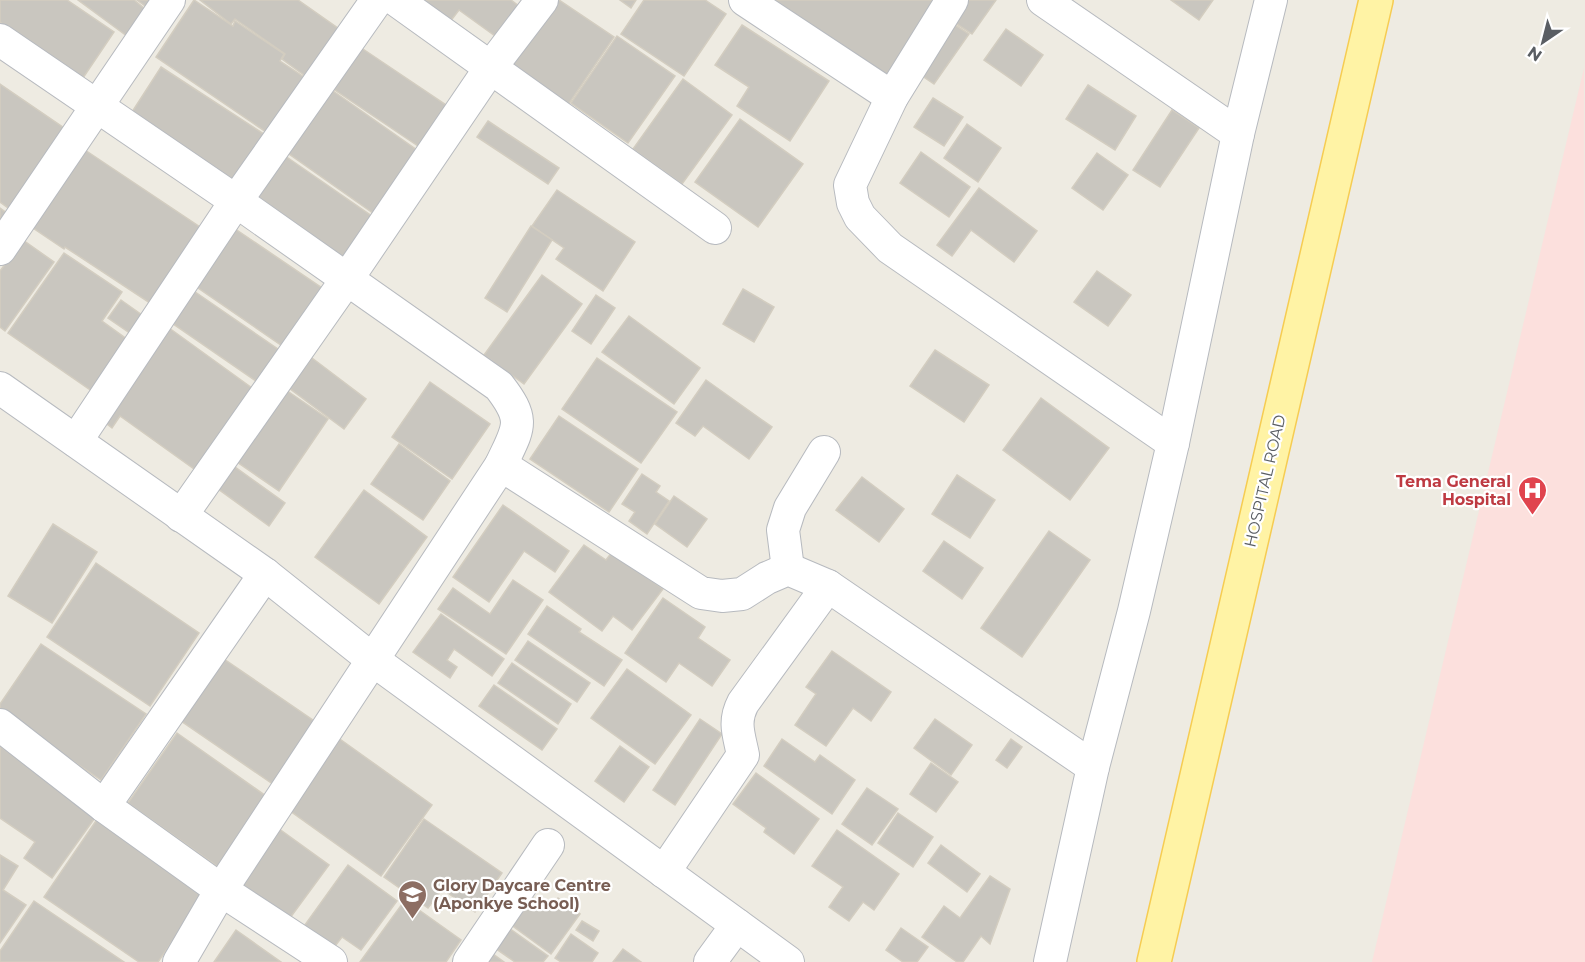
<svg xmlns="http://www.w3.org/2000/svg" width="1585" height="962" font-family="Montserrat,sans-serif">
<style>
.medical{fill:#fce0dd}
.building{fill:#c9c6bf;stroke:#d3cdc0;stroke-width:1.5}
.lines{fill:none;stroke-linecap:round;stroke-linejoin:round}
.minor-casing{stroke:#b7babf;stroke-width:34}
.major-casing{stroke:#f6cc52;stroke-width:36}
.minor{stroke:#fff;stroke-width:32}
.major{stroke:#fff3a5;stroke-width:33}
.labels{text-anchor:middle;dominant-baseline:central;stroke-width:4.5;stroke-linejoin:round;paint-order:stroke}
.street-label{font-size:16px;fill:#5a5e63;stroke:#fff}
.health-label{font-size:16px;font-weight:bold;fill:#be3a42;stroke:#fff;text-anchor:end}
.education-label{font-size:16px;font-weight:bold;fill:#785e54;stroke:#fff;text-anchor:start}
</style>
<rect width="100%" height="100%" fill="#eeebe2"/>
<polygon class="medical" points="1584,68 1585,962 1372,962"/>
<g class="building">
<polygon points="0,0 67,0 114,32 83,78 0,22"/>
<polygon points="78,0 134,0 150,13 131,39"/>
<polygon points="137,0 159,0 152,11"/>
<polygon points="194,0 233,26 235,21 284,54 280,61 307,79 269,134 156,57"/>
<polygon points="200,0 298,0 342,31 308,78 282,59 285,54 235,19 231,24"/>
<polygon points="423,0 511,0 524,10 502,41 459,10 446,27"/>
<polygon points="548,0 559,0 614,37 564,111 502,68"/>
<polygon points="620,0 636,0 631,8"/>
<polygon points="644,0 705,0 726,14 684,76 621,34"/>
<polygon points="766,0 940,0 886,82"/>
<polygon points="962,0 996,0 972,34 949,19"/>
<polygon points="1171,0 1213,0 1199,20"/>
<polygon points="946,19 969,34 934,84 912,69"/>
<polygon points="742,25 829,81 790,141 737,106 749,87 715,65"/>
<polygon points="1006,29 1043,55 1021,86 984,60"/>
<polygon points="617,36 675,76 628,143 571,103"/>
<polygon points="354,43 455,111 427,152 326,84"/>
<polygon points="161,67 267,136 235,184 130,115"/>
<polygon points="683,79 732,115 682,184 633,149"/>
<polygon points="0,84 70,132 15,213 0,202"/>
<polygon points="1088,85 1136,116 1115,150 1066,119"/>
<polygon points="326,86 424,155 380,218 282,149"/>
<polygon points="933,98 963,117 944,146 914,127"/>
<polygon points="1172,110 1199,128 1160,187 1133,170"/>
<polygon points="740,119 803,164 758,227 695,182"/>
<polygon points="488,121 559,168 548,184 477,137"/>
<polygon points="967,124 1001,148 978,182 944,158"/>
<polygon points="82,148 209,233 159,309 65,247 64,249 30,226"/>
<polygon points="278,151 379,221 345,270 244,199"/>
<polygon points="921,152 970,187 949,217 900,183"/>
<polygon points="1097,153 1128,175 1103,210 1072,188"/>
<polygon points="979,188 1037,231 1014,262 971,230 952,256 937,245"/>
<polygon points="557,190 635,242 603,291 556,259 564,248 532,226"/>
<polygon points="0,208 14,218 0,238"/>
<polygon points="225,222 328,292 288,350 185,279"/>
<polygon points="531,226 552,240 507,312 485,298"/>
<polygon points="23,240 54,262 5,331 0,327 0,271"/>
<polygon points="64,253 122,292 102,321 135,345 99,396 8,333"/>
<polygon points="1097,271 1131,295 1108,326 1074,302"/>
<polygon points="542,275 582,304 524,384 484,355"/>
<polygon points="188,287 288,356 266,388 166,319"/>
<polygon points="743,289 774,307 754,342 723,324"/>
<polygon points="596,295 615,308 591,344 572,331"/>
<polygon points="121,300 149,320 137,338 108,318"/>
<polygon points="629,316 700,368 674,404 602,352"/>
<polygon points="165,325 259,393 201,474 120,416 112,428 98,417"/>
<polygon points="935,350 989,385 964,422 910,386"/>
<polygon points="312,358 366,399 344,429 289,388"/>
<polygon points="597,358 677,412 641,463 562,409"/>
<polygon points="706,380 772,427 749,459 703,426 695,436 676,423"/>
<polygon points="430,382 490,424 452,479 392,437"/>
<polygon points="286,390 328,419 279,491 237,462"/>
<polygon points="1041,398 1109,448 1070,500 1003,450"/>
<polygon points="559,416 638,469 609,512 530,459"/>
<polygon points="399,444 450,481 423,520 371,484"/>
<polygon points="231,464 285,503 269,526 214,486"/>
<polygon points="642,474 660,486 656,492 669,501 647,534 629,521 635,512 622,504"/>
<polygon points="957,475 995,500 970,538 932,514"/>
<polygon points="862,477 904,509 879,542 836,510"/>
<polygon points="364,490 427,537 379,604 315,557"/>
<polygon points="674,496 707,519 687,547 655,524"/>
<polygon points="503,505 569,551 555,572 524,551 489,602 453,577"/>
<polygon points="53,524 97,552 52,623 8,596"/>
<polygon points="1049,531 1090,560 1022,657 981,628"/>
<polygon points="944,541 983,568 962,599 923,571"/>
<polygon points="584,545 606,560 612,552 663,589 632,630 613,616 602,631 549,592"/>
<polygon points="96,563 199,633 150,706 47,637"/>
<polygon points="513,580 543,600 506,654 438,609 453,588 490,614"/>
<polygon points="663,598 705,627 698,638 730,660 712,686 679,663 666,682 625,653"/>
<polygon points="547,606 581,629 579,632 622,660 604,686 528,634"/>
<polygon points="441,614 504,659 492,676 454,649 447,660 457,667 450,678 413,652"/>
<polygon points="528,641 590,683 577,702 515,660"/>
<polygon points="41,644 146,714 101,780 0,712 0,704"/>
<polygon points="832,651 891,692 871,721 853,708 826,746 795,725 816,694 806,687"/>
<polygon points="224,659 323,727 280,789 181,721"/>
<polygon points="512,663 571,704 558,724 498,683"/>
<polygon points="627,669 691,715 655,764 591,718"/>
<polygon points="494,685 557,729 542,750 479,706"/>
<polygon points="700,719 722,734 675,805 653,790"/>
<polygon points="935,719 972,745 951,775 914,748"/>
<polygon points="177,733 273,801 224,871 128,803"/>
<polygon points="337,737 432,805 381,876 286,808"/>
<polygon points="782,739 815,762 820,755 855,780 832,814 764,766"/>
<polygon points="1011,739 1022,747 1007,768 996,760"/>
<polygon points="0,746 97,815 52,878 24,858 35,842 0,818"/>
<polygon points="620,746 649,767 624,802 595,781"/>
<polygon points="931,763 958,782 936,812 910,794"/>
<polygon points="756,773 819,819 794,854 764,832 766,828 733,804"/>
<polygon points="867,788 898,809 872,845 842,824"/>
<polygon points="898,813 933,837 913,867 878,843"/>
<polygon points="100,815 208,890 158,962 139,962 44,897"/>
<polygon points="424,819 502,873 475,912 442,889 428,908 384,877"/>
<polygon points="271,823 329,865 290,918 232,877"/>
<polygon points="837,830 899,874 874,910 863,902 849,921 829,907 843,887 812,866"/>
<polygon points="941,845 980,874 967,892 928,863"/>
<polygon points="0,855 18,866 3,890 26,905 0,943"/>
<polygon points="348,865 397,901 361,950 342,937 332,950 302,929"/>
<polygon points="990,876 1010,889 990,944 981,936 963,962 957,962 922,937 944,906 960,918"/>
<polygon points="531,896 551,910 558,898 580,914 551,954 510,924"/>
<polygon points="405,900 461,940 446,962 360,962"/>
<polygon points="34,901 124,962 0,962 0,951"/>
<polygon points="582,921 599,931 593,941 576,930"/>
<polygon points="506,926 548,956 543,962 515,962 492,946"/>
<polygon points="901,928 928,947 917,962 903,962 886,950"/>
<polygon points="236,930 281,962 214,962"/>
<polygon points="571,934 598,953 592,962 561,962 555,958"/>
<polygon points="623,949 641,962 613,962"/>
<polygon points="489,951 504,962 481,962"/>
</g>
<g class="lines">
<defs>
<g id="minor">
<polyline points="396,0 715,228"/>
<polyline points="745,0 892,97"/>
<polyline points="952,0 892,97 850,185 853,203 860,217 890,248 1173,443"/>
<polyline points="1043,0 1238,134"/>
<path d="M 0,40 L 236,201 L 499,386 C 527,422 518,428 501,465"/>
<polyline points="0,249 169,0"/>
<polyline points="0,388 265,574 373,660 788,962"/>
<polyline points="76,441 236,201 377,0"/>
<polyline points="181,516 347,279 491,67 542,0"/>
<polyline points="788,569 783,530 790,508 824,452"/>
<polyline points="0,725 104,806 221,890 331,962"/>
<polyline points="104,806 265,574"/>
<path d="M 664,872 L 743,755 C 739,735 733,722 743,703 L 828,586"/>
<polyline points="179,962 221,890 501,465 701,593 722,596 742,594 767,578 788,569 828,586 1093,767"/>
<polyline points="469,962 548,845"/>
<polyline points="710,962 737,925"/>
<polyline points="1050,962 1093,767 1134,611 1173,443 1238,134 1271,0"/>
</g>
<polyline id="major" points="1154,962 1376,0"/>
</defs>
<use href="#minor" class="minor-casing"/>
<use href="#major" class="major-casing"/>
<use href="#minor" class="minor"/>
<use href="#major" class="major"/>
</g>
<defs>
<symbol id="hospital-pin" viewBox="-11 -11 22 30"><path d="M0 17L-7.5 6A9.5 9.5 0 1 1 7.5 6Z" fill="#e0444e" stroke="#fff"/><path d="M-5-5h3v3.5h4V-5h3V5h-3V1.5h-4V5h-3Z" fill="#fff"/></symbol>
<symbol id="school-pin" viewBox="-11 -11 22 30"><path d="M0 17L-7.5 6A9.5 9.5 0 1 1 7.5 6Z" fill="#8d6e63" stroke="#fff"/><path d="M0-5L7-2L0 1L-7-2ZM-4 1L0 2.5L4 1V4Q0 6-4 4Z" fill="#fff"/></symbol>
</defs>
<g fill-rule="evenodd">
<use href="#hospital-pin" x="1516" y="474" width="33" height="45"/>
<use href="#school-pin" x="396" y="878" width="33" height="45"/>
</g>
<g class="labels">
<g class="street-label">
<text transform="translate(1265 481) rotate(-77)">HOSPITAL ROAD</text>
</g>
<g class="health-label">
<text x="1511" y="481">Tema General<tspan x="1511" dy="18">Hospital</tspan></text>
</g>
<g class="education-label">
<text x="433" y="885">Glory Daycare Centre<tspan x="433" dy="18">(Aponkye School)</tspan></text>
</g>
</g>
<g transform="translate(1543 42) rotate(215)" stroke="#ffffff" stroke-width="4.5" paint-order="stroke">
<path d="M0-4.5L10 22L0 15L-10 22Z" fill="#5a5e63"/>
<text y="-9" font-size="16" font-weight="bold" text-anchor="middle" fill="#5a5e63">N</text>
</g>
</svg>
